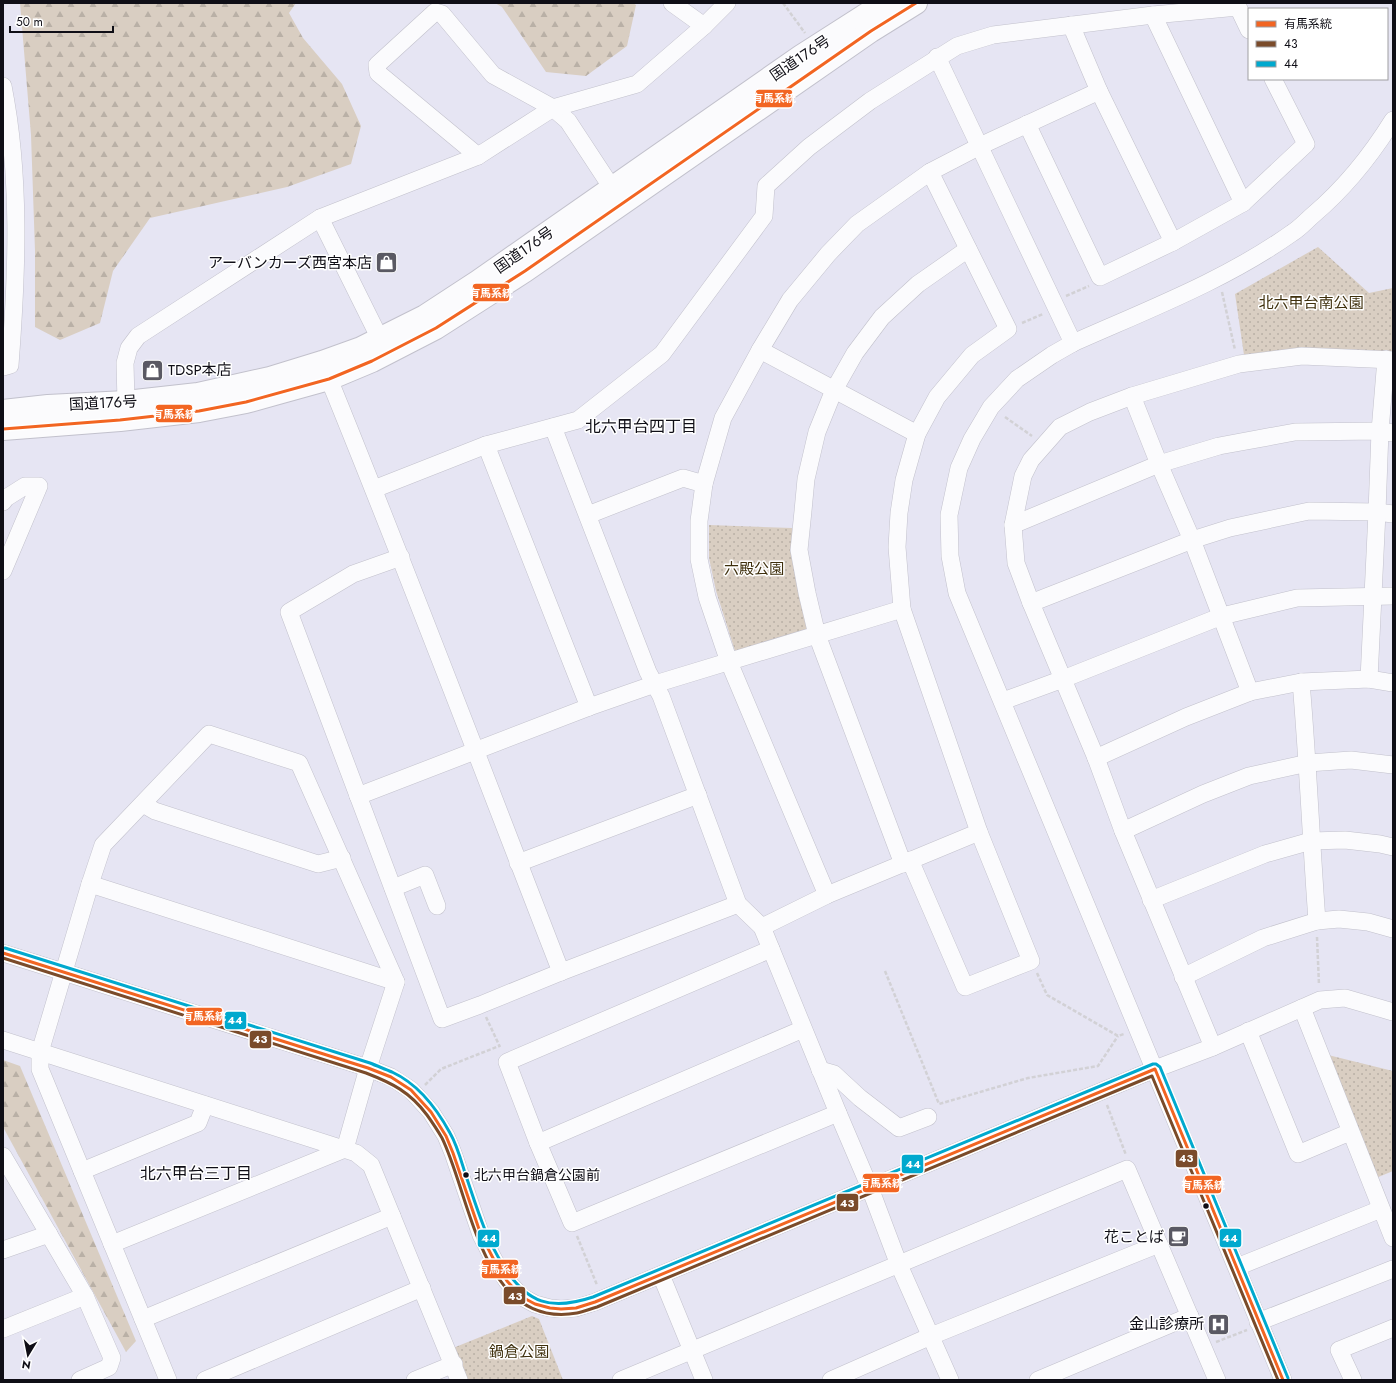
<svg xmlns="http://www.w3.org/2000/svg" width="1396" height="1383" font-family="Jost,'Noto Sans JP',sans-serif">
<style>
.forest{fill:url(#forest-firs)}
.park{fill:url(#park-dots)}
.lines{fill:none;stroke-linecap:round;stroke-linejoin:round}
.minor-casing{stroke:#c2c1cc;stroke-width:18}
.highway-casing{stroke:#c2c1cc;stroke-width:24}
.path{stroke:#d2d1d5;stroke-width:2.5;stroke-dasharray:4 2;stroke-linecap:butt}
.minor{stroke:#fbfbfd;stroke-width:17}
.highway{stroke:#fbfbfd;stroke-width:22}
.bus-1-casing{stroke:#fff;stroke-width:6}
.bus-2-casing{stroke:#fff;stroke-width:6}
.bus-3-casing{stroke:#fff;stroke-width:6}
.bus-1{stroke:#f26522;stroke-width:3}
.bus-2{stroke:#7a4b2a;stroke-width:3}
.bus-3{stroke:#00a9ce;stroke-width:3}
.bus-dot{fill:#0f0e16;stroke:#fff;stroke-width:1.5}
.labels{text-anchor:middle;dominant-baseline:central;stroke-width:3;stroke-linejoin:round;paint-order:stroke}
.bus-label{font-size:14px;fill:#0f0e16;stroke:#fff;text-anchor:start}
.street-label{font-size:15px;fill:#0f0e16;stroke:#fff}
.poi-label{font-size:15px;fill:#0f0e16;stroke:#fff;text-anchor:end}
.park-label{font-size:15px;fill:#3f300d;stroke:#fff}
.neighbourhood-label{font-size:16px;fill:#0f0e16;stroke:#fff}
.line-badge{stroke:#fff;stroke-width:1.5}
.badge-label{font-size:11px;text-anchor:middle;font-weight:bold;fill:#fff}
</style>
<defs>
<pattern id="forest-firs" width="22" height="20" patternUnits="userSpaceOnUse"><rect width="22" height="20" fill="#d9cec2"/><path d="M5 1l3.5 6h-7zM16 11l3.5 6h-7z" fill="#b9b0a6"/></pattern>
<pattern id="park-dots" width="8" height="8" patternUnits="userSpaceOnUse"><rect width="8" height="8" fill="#d9cec2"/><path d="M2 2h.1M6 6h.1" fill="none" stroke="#b9b0a6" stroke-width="1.8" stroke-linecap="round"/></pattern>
</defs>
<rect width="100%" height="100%" fill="#e6e5f3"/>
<g class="forest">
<polygon points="20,3 296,3 289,13 303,38 342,84 361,126 351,164 287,187 150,218 113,271 100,323 60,340 35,327 35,251 31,135"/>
<polygon points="495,3 633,3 636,5 627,46 586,76 546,72 502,7"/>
<polygon points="3,1060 20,1066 136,1341 126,1352 3,1127"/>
</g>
<g class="park">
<polygon points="1318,247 1369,293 1393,288 1393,354 1244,355 1235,294"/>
<polygon points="709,525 792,528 793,554 808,629 735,651 716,591 709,558"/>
<polygon points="1328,1055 1393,1071 1393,1171 1376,1178"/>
<polygon points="532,1316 539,1319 563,1380 466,1380 453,1348"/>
</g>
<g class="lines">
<defs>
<g id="minor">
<polyline points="672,3 704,26"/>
<polyline points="1153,15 1243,203"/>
<polyline points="1071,25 1099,91 1173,242"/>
<polyline points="937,57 1073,343"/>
<path d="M 3,86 C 21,177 17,273 10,365 L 3,367"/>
<polyline points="1027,124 1100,277 1173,242 1243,203 1306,144 1273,79"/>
<polyline points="478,156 378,73 377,65 435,12 442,14 493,75 553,108 568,121 612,188"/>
<polyline points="320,218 380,339"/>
<polyline points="760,350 917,434"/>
<path d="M 329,379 C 409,575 484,774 561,972"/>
<polyline points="1132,396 1159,464 1192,540 1250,692"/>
<polyline points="126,402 125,363 129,348 138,336 320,218 478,156 553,108 637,84 704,26 727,3"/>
<polyline points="553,427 648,672 661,696 738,904 762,927 838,1113 870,1188 899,1265 950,1380"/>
<polyline points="486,445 589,707"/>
<polyline points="374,489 486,445 578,420 662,354 764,216 766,186 809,147 870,101 957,46 993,35 1153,15 1238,7 1249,30"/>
<polyline points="3,502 6,498 25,486 39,486 3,571"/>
<polyline points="588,515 683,478 704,484"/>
<polyline points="1013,525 1159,464 1219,446 1295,432 1380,431 1393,433"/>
<polyline points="401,557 353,574 289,612 442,1019 480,1005 561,972 738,904"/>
<polyline points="1031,603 1192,540 1230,528 1309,511 1377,512 1393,514"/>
<polyline points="1369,679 1377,512 1380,431 1386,359"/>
<path d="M 1301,682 C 1308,762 1311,841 1317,921"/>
<polyline points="1003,701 1063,679 1222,616 1297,598 1393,596"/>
<polyline points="1096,758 1186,717 1250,692 1301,682 1369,679 1393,683"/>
<polyline points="358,796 589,707 655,684 902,609"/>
<polyline points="143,804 155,811 318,864 342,858"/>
<polyline points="1123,831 1203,794 1249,776 1308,763 1351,760 1393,765"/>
<polyline points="910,860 965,987 1031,961 979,832"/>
<polyline points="518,863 698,795"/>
<polyline points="903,864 817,635 807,593 799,550 803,511 806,479 817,432 834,390 855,353 882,317 918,284 968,249"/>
<polyline points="90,884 396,982"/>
<polyline points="393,888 425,875 437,906"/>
<polyline points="827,895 729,662 707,597 699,559 699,521 704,484 723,418 760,350 790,300 828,254 857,224 930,172 980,146 1099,91"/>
<polyline points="1151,900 1265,854 1311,841 1345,840 1380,844 1393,847"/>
<polyline points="762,927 827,895 979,832 902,609 897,547 899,513 904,480 917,434 937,397 972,355 1008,329 930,172"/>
<polyline points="771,949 507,1062 538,1143 572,1223 838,1113"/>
<polyline points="3,953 368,1068 391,1077 411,1090 431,1112 446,1136 453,1153 481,1235 494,1260 507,1281 522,1297 535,1304 550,1308 561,1309 576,1308 595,1302 1155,1069 1213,1047 1320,1000 1345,998 1393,1012"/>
<polyline points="1183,977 1263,938 1317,921 1339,919 1368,922 1393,929"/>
<polyline points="1302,1008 1393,1238"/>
<polyline points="1248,1031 1298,1154 1350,1132"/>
<polyline points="3,1040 356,1153 371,1165 459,1380"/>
<polyline points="1213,1047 1123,831 1096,758 1031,603 1016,563 1013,525 1023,476 1031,460 1060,427 1090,412 1132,396 1239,364 1302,356 1393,360"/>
<polyline points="820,1070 834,1074 860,1098 899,1128 928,1117"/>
<polyline points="538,1143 803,1029"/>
<polyline points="3,1156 85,1296 112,1358 109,1367 80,1380"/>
<polyline points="82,1171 198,1123 205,1105"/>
<polyline points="112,1244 345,1149"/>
<polyline points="3,1250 49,1234"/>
<polyline points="1237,1267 1381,1209"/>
<polyline points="661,1275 704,1380"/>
<polyline points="143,1319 392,1216"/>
<polyline points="1258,1322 1393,1269"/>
<polyline points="3,1329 85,1296"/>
<polyline points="168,1380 40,1069 40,1052 90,884 103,845 209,734 299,763 396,982 368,1068 345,1149"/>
<polyline points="205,1380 422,1288"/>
<polyline points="415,1380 454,1364"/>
<polyline points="621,1380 1127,1169 1217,1380"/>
<polyline points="831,1380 931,1336 1159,1244"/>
<polyline points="1038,1380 1190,1316"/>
<path d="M 1283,1380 L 957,593 L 950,556 L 949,515 L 959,468 L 972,439 L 991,407 L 1017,379 L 1052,355 L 1073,343 C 1147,310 1226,280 1292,233 C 1300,228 1306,221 1313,215 C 1346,187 1370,157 1393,120"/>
<polyline points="1353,1380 1339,1350 1393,1328"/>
</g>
<g id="highway">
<polyline points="3,411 48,406 126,402 198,394 270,378 322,362 361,348 425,316 477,282 801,56 884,3"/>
<polyline points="3,429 120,420 199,411 246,402 275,394 329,379 372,361 436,328 525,271 871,31 916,3"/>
</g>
</defs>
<use href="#minor" class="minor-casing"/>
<use href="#highway" class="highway-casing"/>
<g class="path">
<polyline points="783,3 805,33"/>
<polyline points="1222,292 1235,350"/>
<polyline points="1066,296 1089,286"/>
<polyline points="1022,323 1043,314"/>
<polyline points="1005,417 1032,436"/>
<polyline points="1317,937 1319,985"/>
<polyline points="885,971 939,1104 1028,1078 1098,1066 1118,1036"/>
<polyline points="1037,973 1047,995 1118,1036 1124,1034"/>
<polyline points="486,1017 500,1047"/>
<polyline points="425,1085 441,1069 499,1046"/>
<polyline points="1107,1105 1126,1155"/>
<polyline points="577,1236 597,1285"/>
<polyline points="1216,1342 1247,1330"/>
</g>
<use href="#minor" class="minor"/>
<use href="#highway" class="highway"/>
<defs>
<g id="bus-1">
<polyline points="3,429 120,420 199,411 246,402 329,379 372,361 436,328 525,271 871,31 916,3"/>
<polyline points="3,953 368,1068 391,1077 411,1090 431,1112 446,1136 453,1153 481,1235 494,1260 507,1281 522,1297 535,1304 550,1308 561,1309 576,1308 595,1302 1155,1069 1283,1380"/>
</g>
<path id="bus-2" d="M 3,958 L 366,1073 C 392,1083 410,1092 427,1115 C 432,1122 438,1131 442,1138 C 471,1197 482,1330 577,1313 C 583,1312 590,1309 597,1307 L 1152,1076 L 1278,1380"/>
<path id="bus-3" d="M 5,948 L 370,1063 C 377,1066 385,1069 392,1072 C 418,1084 437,1109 450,1133 C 457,1145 461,1160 465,1173 C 476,1205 485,1237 503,1265 C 527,1304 551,1311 593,1297 L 1153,1064 L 1156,1064 L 1160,1067 L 1288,1378"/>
</defs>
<use href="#bus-1" class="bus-1-casing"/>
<use href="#bus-2" class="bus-2-casing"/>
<use href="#bus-3" class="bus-3-casing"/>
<use href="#bus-1" class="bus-1"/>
<use href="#bus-2" class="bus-2"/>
<use href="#bus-3" class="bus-3"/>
</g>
<defs>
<symbol id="shop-square" viewBox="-11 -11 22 22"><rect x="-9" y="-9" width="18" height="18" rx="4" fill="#5a5963" stroke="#fff"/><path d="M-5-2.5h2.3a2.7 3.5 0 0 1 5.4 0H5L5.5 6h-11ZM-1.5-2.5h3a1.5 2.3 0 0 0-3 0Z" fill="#fff"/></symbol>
<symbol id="cafe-square" viewBox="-11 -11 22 22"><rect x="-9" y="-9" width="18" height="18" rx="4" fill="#5a5963" stroke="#fff"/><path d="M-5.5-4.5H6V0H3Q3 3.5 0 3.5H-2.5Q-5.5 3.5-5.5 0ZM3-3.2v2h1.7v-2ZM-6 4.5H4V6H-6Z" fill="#fff"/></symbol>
<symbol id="hospital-square" viewBox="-11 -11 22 22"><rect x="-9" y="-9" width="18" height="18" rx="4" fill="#5a5963" stroke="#fff"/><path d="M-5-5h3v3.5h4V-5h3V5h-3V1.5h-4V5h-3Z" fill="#fff"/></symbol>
</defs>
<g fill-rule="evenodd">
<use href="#shop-square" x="374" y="250" width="25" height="25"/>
<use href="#shop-square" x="140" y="358" width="25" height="25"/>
<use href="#cafe-square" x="1166" y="1224" width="25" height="25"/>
<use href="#hospital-square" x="1206" y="1312" width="25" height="25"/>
</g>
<g class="bus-dot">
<circle cx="466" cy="1175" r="3.5"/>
<circle cx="1206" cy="1206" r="3.5"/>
</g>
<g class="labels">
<g class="bus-label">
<text x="474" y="1175">北六甲台鍋倉公園前</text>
</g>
<g class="street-label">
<text transform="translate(800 58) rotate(-34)">国道176号</text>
<text transform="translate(524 250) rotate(-35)">国道176号</text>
<text transform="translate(103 403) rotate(-3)">国道176号</text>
</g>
<g class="poi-label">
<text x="372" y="263">アーバンカーズ西宮本店</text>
<text x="168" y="370" text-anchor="start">TDSP本店</text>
<text x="1164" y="1237">花ことば</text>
<text x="1204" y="1324">金山診療所</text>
</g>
<g class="park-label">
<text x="1311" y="303">北六甲台南公園</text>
<text x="754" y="569">六殿公園</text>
<text x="519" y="1352">鍋倉公園</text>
</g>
<g class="neighbourhood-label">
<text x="641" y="426">北六甲台四丁目</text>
<text x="196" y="1173">北六甲台三丁目</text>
</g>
</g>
<g class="line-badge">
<rect x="755" y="89" width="38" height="19" rx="4" fill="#f26522"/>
<rect x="472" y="283" width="38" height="19" rx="4" fill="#f26522"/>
<rect x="155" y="404" width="38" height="19" rx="4" fill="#f26522"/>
<rect x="185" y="1007" width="38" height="19" rx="4" fill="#f26522"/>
<rect x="224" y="1011" width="23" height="19" rx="4" fill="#00a9ce"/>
<rect x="249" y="1030" width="23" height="19" rx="4" fill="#7a4b2a"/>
<rect x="1175" y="1149" width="23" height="19" rx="4" fill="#7a4b2a"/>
<rect x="901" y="1154" width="23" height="20" rx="4" fill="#00a9ce"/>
<rect x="862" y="1173" width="38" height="20" rx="4" fill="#f26522"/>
<rect x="1184" y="1175" width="38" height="19" rx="4" fill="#f26522"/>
<rect x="836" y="1193" width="23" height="19" rx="4" fill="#7a4b2a"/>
<rect x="1219" y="1228" width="23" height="20" rx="4" fill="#00a9ce"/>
<rect x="477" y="1229" width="23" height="19" rx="4" fill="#00a9ce"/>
<rect x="481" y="1259" width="38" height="20" rx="4" fill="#f26522"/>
<rect x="503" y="1286" width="23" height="19" rx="4" fill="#7a4b2a"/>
</g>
<g class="badge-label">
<text x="774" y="102">有馬系統</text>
<text x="491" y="297">有馬系統</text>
<text x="174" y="418">有馬系統</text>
<text x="204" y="1020">有馬系統</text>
<text x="235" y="1024">44</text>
<text x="260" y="1043">43</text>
<text x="1186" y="1162">43</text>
<text x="913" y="1168">44</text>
<text x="881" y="1187">有馬系統</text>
<text x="1203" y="1189">有馬系統</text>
<text x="847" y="1207">43</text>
<text x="1230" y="1242">44</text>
<text x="489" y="1242">44</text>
<text x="500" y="1273">有馬系統</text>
<text x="515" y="1300">43</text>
</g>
<rect width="1396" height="1383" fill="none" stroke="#0f0e16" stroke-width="8"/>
<rect x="1248" y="8" width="140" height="72" fill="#ffffff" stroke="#9f9fa2"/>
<rect x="1256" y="21" width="20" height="6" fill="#f26522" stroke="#9f9fa2"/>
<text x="1284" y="28" font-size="12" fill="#0f0e16">有馬系統</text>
<rect x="1256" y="41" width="20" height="6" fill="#7a4b2a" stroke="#9f9fa2"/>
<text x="1284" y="48" font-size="12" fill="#0f0e16">43</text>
<rect x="1256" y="61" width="20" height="6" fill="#00a9ce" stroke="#9f9fa2"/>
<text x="1284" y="68" font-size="12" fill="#0f0e16">44</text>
<g transform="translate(28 1355) rotate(190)" stroke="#ffffff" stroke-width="3" paint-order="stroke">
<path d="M0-3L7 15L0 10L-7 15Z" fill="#0f0e16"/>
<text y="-6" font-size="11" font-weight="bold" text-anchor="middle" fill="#0f0e16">N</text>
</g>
<path d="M10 26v6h103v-6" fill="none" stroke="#0f0e16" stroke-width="2"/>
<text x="16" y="26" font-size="12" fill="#0f0e16" stroke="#ffffff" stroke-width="3" paint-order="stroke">50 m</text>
</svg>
